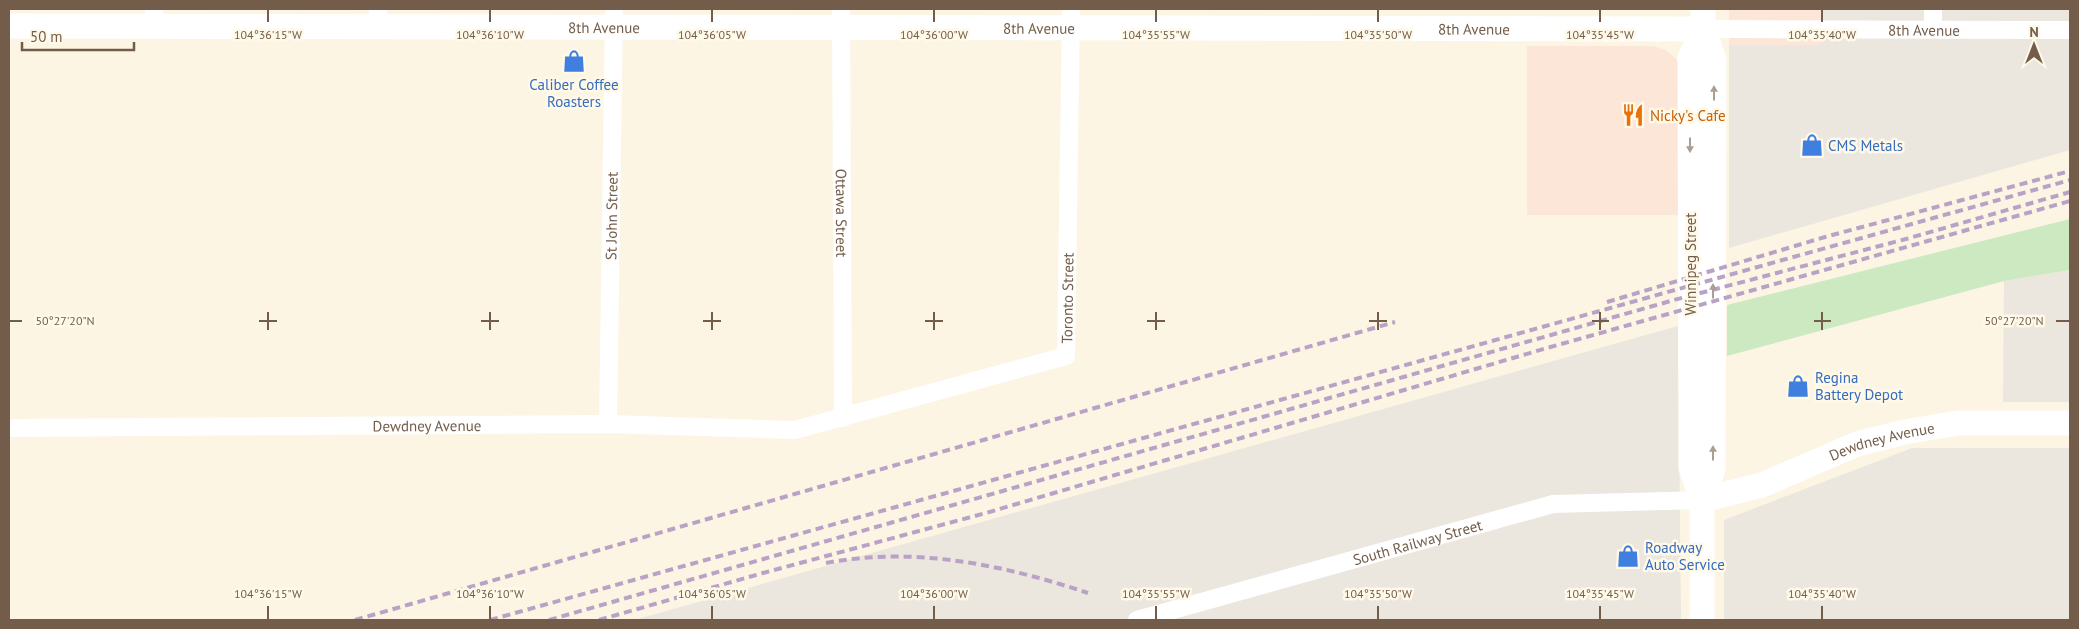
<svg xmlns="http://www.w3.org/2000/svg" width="2079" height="629" font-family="'PT Sans',sans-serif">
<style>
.commercial{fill:#fce6d7}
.industrial{fill:#ebe6de}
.green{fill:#cde9c2}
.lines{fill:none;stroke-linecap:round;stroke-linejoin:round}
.street{stroke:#fff;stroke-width:18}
.secondary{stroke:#fff;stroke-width:25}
.rail{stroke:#b9a2c5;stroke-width:4;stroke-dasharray:8 5;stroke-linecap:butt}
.oneway{fill:#ab9e92}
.ticks{fill:none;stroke:#735d4a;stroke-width:2}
.labels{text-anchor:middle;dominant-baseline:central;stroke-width:5;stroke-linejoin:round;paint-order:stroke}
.street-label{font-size:15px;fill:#735d4a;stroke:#fff9e9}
.shop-label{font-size:15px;fill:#366cbe;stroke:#fff9e9;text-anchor:start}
.food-label{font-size:15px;fill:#c56008;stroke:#fff9e9;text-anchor:start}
.ticks-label{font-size:12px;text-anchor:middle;fill:#735d4a;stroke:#fff9e9;stroke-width:5;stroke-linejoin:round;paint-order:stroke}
</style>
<rect width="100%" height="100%" fill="#fcf5e3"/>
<g class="commercial">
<rect x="1729" y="9" width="92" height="36"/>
<polygon points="1527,46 1653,46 1665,50 1674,57 1679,63 1681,215 1527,215"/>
</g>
<g class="industrial">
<polygon points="1821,9 2070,9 2070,150 1729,248 1729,45 1821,45"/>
<polygon points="2070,270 2070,402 2003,402 2004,281"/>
<polygon points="1678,326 1681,620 634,620"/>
<polygon points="1912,448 2070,448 2070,620 1724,620 1724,520"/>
</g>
<polygon class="green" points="2070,219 2070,270 2004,281 1727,356 1727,305"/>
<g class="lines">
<g class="street">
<polyline points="154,9 154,26"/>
<polyline points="378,9 378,27"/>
<path id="s1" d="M 841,9 L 843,418"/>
<polyline points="1933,9 1933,29"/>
<path id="s2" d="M 1703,29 L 2070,30"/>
<path id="s3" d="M 608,424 L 614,9"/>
<path id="s4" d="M 9,428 L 608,424 L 795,430 L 1066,356 L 1071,9"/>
<path id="s5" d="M 1137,620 L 1553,504 L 1702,500"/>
</g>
<g class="secondary">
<path id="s6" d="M 9,26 L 1703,29"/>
<polyline points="1702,500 1691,468 1690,58 1703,29"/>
<path id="s7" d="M 1702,500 L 1762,485 L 1857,444 L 1905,432 L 1958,423 L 2070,423"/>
<polyline points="1702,620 1702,500 1713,469 1714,59 1703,29 1703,9"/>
</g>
<g class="rail">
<polyline points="1607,302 1825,237 2070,171"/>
<path d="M 826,563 C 915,546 1004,565 1088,593"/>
<polyline points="355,620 1395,322"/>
<polyline points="490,620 2070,180"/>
<polyline points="549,620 1674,300 1906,239 2070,192"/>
<polyline points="599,620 763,573 986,513 1547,348 2070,201"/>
</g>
</g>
<defs><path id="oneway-solid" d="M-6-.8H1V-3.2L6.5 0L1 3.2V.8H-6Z" transform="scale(1.25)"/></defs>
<g class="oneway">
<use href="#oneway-solid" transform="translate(1714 93) rotate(-90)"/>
<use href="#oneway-solid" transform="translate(1690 145) rotate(90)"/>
<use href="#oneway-solid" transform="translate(1713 291) rotate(-90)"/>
<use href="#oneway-solid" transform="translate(1713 453) rotate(-90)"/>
</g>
<path class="ticks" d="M 268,10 L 268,22M 490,10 L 490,22M 712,10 L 712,22M 934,10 L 934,22M 1156,10 L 1156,22M 1378,10 L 1378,22M 1600,10 L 1600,22M 1822,10 L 1822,22M 268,312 L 268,330M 490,312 L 490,330M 712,312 L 712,330M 934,312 L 934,330M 1156,312 L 1156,330M 1378,312 L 1378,330M 1600,312 L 1600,330M 1822,312 L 1822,330M 10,321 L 22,321M 259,321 L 277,321M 481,321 L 499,321M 703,321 L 721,321M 925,321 L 943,321M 1147,321 L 1165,321M 1369,321 L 1387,321M 1592,321 L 1609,321M 1814,321 L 1831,321M 2056,321 L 2069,321M 268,606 L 268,619M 490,606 L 490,619M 712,606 L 712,619M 934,606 L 934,619M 1156,606 L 1156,619M 1378,606 L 1378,619M 1600,606 L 1600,619M 1822,606 L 1822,619"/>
<defs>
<symbol id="shop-bare" viewBox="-9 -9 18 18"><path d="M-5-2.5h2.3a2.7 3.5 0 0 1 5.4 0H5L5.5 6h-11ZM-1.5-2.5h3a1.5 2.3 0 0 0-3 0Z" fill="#3f7fe0" stroke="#fff9e9" stroke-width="2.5" paint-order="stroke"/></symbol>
<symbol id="restaurant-bare" viewBox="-9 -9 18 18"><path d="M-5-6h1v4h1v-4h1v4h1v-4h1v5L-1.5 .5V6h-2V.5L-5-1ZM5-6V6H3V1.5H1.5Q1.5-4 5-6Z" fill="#e8710a" stroke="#fff9e9" stroke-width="2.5" paint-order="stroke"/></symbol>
</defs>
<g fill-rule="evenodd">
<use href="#shop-bare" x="558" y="45" width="32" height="32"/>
<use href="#restaurant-bare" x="1617" y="99" width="32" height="32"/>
<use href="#shop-bare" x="1796" y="129" width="32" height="32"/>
<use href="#shop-bare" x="1782" y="370" width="32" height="32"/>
<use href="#shop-bare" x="1612" y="540" width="32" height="32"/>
</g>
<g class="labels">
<g class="street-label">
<text stroke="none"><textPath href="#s6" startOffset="595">8th Avenue</textPath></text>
<text stroke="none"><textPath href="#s6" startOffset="1030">8th Avenue</textPath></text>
<text stroke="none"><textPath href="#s6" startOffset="1465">8th Avenue</textPath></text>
<text stroke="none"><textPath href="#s2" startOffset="221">8th Avenue</textPath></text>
<text stroke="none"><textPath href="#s1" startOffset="204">Ottawa Street</textPath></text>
<text stroke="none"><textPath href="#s3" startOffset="208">St John Street</textPath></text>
<text transform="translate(1690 264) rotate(-90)">Winnipeg Street</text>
<text stroke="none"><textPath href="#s4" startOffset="1125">Toronto Street</textPath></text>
<text stroke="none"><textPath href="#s4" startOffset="418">Dewdney Avenue</textPath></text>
<text stroke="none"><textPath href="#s7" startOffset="190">Dewdney Avenue</textPath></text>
<text stroke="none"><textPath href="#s5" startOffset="291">South Railway Street</textPath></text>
</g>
<g class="shop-label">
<text x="574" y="84" text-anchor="middle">Caliber Coffee<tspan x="574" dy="17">Roasters</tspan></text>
<text x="1828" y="145">CMS Metals</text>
<text x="1815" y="377">Regina<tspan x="1815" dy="17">Battery Depot</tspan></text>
<text x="1645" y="547">Roadway<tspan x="1645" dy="17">Auto Service</tspan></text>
</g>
<g class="food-label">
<text x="1650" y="115">Nicky's Cafe</text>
</g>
</g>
<g class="ticks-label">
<text x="268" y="39">104°36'15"W</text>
<text x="490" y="39">104°36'10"W</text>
<text x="712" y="39">104°36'05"W</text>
<text x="934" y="39">104°36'00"W</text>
<text x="1156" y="39">104°35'55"W</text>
<text x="1378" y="39">104°35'50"W</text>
<text x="1600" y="39">104°35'45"W</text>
<text x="1822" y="39">104°35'40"W</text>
<text x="65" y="325">50°27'20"N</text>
<text x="2014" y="325">50°27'20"N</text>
<text x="268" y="598">104°36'15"W</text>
<text x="490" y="598">104°36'10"W</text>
<text x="712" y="598">104°36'05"W</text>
<text x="934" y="598">104°36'00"W</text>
<text x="1156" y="598">104°35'55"W</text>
<text x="1378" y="598">104°35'50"W</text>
<text x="1600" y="598">104°35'45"W</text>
<text x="1822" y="598">104°35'40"W</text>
</g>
<rect width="2079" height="629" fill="none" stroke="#735d4a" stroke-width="20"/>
<g transform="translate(2034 45)" stroke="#fff9e9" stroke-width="4" paint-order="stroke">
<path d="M0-4L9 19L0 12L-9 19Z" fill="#735d4a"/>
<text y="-8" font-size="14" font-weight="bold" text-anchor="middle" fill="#735d4a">N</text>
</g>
<path d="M22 42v8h112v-8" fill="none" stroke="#735d4a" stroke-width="2.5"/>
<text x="30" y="42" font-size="15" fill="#735d4a" stroke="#fff9e9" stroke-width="4" paint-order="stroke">50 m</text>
</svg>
